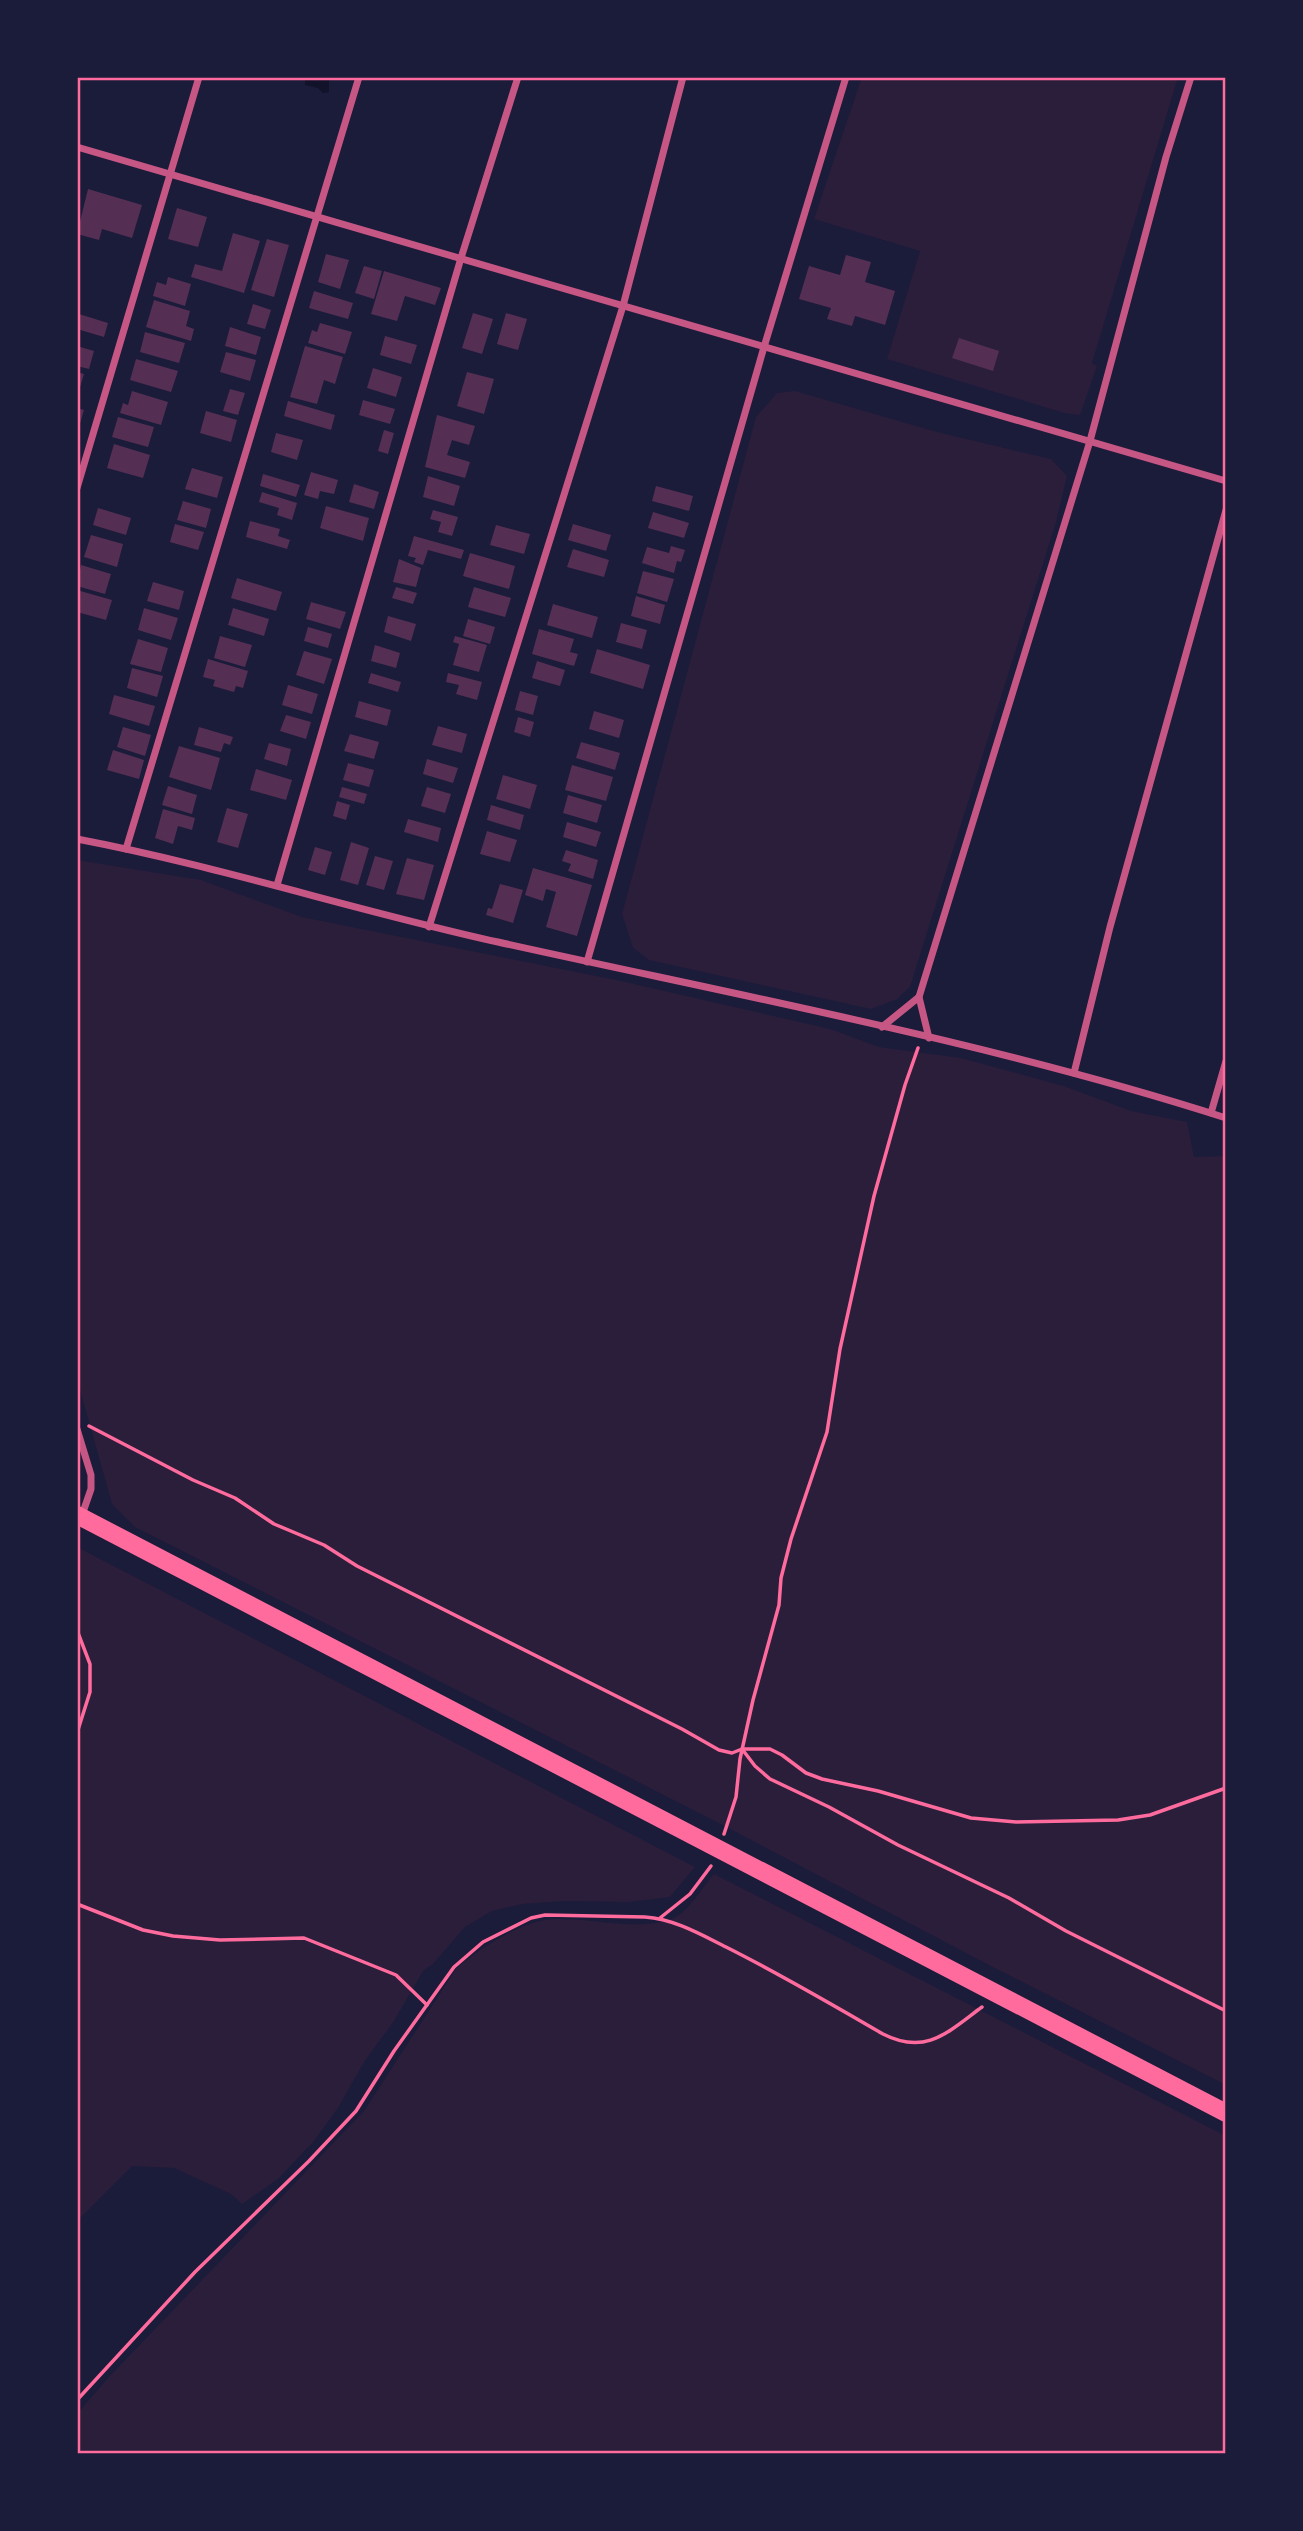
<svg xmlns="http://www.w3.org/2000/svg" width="1303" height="2531" font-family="'Nunito Sans',sans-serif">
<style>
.green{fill:#2a1e3b}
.water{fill:#12122b}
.building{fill:#542f53}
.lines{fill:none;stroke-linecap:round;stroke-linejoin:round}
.path{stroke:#ff6b9d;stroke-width:3.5}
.minor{stroke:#c65784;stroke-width:7}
.trunk{stroke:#ff6b9d;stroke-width:18}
.neatline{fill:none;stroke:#ff6b9d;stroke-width:2.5}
</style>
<rect width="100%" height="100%" fill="#1b1b3a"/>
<g class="green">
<polygon points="862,77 1178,77 1092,363 1097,366 1080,415 1064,413 887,359 920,251 814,219"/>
<polygon points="795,391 937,432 1051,459 1067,476 1056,522 910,987 897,999 871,1009 649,960 633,948 622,914 756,417 777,393"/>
<polygon points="77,860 201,880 302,917 621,981 830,1029 879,1047 961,1058 1064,1086 1131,1111 1187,1122 1194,1157 1226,1156 1226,2085 987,1964 715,1821 135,1527 112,1504 77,1379"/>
<polygon points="77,1547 695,1867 670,1897 629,1902 564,1901 522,1904 492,1911 465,1927 433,1964 423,1971 394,2021 364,2062 338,2108 314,2141 278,2179 242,2204 231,2194 174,2168 132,2166 77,2221"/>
<path d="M 714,1874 L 1226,2136 L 1226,2454 L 77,2454 L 77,2414 L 108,2378 L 364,2111 L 456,1969 C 478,1949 516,1925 545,1920 C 584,1914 646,1936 679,1915 C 690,1908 705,1884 714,1874 Z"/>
</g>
<polygon class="water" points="305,77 324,77 329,79 329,92 323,93 318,88 305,85"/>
<g class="building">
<polygon points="88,189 142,205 132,238 102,229 99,240 77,234"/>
<polygon points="177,208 207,217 198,247 168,239"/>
<polygon points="233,233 260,241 244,293 191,277 195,264 222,271"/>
<polygon points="267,239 289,245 274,297 251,290"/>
<polygon points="326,254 349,260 340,289 318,282"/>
<polygon points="846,255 871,262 865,282 895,291 885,325 855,316 852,326 827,319 831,308 799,299 809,266 840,275"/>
<polygon points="364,266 382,271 374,299 355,293"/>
<polygon points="384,271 441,288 435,305 405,296 397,321 371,314"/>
<polygon points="168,277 191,284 185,306 153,296 157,282 166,285"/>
<polygon points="314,291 353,303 348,319 309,308"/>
<polygon points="154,300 190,311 186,326 194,329 191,341 146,327"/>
<polygon points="253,304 271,310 265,329 247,324"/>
<polygon points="473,313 493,319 482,354 462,348"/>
<polygon points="506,313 527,319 518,350 497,344"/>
<polygon points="79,314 108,323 104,337 77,329"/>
<polygon points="320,323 352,332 345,354 308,343 312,330 317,332"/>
<polygon points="230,327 261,337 256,355 225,346"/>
<polygon points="145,332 185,343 179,363 140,352"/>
<polygon points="385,336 417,345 411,364 380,355"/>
<polygon points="959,338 999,351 993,371 952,358"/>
<polygon points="77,346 94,351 89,369 77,366"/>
<polygon points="305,346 343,357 335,384 324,380 317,404 290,397"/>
<polygon points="226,352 256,360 250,381 220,372"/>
<polygon points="136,359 178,371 171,392 130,380"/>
<polygon points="373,368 402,377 396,397 367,388"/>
<polygon points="77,372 84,374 78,394 77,394"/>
<polygon points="467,372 494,379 484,414 457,406"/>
<polygon points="230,389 245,393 238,415 223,411"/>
<polygon points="132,391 168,402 161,425 120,413 123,403 128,405"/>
<polygon points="363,400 395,409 390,424 359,415"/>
<polygon points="288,401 335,415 331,430 284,416"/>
<polygon points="77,408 84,410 79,427 77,426"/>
<polygon points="206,411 237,420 231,442 200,433"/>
<polygon points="437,415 475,426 469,445 452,440 447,455 470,462 465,478 425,467"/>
<polygon points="118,417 154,427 148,447 112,437"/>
<polygon points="384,430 394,433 388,454 378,451"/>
<polygon points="276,433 303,440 297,460 271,452"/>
<polygon points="114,444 150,455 143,478 107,468"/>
<polygon points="192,468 223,477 217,498 185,489"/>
<polygon points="311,472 338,480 334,494 320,491 318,499 304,495"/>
<polygon points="263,474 300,485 296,497 260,486"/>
<polygon points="428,476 460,486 454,506 423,497"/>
<polygon points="354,484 379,492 374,509 349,502"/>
<polygon points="656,486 693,496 689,511 652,501"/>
<polygon points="262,492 297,503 292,520 277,515 279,508 259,502"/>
<polygon points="183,501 211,509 206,528 177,520"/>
<polygon points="326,506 369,518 363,541 320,528"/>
<polygon points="98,508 131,518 126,535 93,525"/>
<polygon points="433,510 458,517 452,536 438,532 441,522 430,519"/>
<polygon points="653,512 689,523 684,538 648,528"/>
<polygon points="250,521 280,529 278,536 290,540 287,549 246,537"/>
<polygon points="175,524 204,532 198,550 170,542"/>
<polygon points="573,524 611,535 606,551 568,540"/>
<polygon points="496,525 530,534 524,554 490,545"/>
<polygon points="91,535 123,544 117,567 84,557"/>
<polygon points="414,536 464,550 461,559 428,550 423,565 414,562 416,558 408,556"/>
<polygon points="671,546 685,550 681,562 677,561 674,573 642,563 647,547 669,553"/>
<polygon points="573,549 609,560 604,577 567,567"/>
<polygon points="470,553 515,566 509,589 463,576"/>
<polygon points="399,559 421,568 416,587 393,582"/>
<polygon points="81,565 111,574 105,594 77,586"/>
<polygon points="643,571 674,579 667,602 637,593"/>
<polygon points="237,578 282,592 276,611 231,598"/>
<polygon points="153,582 184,591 179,610 147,601"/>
<polygon points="396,587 417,593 413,604 392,598"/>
<polygon points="474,587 511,598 505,617 468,607"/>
<polygon points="77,590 112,600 106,620 77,612"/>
<polygon points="636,596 665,605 660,624 631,616"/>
<polygon points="311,602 346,612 340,629 306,619"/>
<polygon points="553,604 598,617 592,638 547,625"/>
<polygon points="144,608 178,618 171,640 138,630"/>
<polygon points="233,608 269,619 264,636 228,625"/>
<polygon points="388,616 416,624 411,641 384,632"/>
<polygon points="468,619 495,627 490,644 463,636"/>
<polygon points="621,623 647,630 642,649 616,642"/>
<polygon points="308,627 332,634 328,648 304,641"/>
<polygon points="539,629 574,639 570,652 578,654 574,666 532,654"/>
<polygon points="220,636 252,645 245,667 214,658"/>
<polygon points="455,636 487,645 479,672 453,665 459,644 453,642"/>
<polygon points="138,639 168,648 161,672 130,664"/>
<polygon points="375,645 400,653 396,668 371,661"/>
<polygon points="597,649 650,665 643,689 590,673"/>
<polygon points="304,651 332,659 324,684 296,675"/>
<polygon points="208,659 248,671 243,688 236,686 234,692 213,686 215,680 203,677"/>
<polygon points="537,661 565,670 560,686 532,678"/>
<polygon points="132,668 163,676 157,697 127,688"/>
<polygon points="371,673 401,682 398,692 368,683"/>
<polygon points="448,673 482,682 477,700 456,694 459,685 446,682"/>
<polygon points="288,685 318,694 312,714 282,705"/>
<polygon points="520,691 538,696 533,715 515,710"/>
<polygon points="114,695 155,706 149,726 109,714"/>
<polygon points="359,701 391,710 387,726 355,717"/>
<polygon points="594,711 624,720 619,738 589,729"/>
<polygon points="286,715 311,722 306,739 280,731"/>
<polygon points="518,717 534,722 530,737 514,732"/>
<polygon points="438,726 467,734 462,753 432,745"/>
<polygon points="123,727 151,735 145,756 117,747"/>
<polygon points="199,727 233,737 230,745 224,743 221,752 194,745"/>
<polygon points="350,734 379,742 374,759 344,751"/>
<polygon points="581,742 620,753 615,770 576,758"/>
<polygon points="269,743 291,749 287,766 264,759"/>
<polygon points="179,746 220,758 211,790 169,777"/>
<polygon points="113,750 144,760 139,779 107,770"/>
<polygon points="427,759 458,768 453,783 423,774"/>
<polygon points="348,763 374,770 369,787 343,780"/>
<polygon points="572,765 613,777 606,801 565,790"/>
<polygon points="256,769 292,780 286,800 250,790"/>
<polygon points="503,775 537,785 530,809 496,799"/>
<polygon points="168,786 197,795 192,814 162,805"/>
<polygon points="342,787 367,794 364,804 339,797"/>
<polygon points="427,787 451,794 445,813 421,806"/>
<polygon points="568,795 602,805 597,823 563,813"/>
<polygon points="337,801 350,805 346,820 333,816"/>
<polygon points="491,805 524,815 520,830 487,820"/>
<polygon points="227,808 248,814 238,848 217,842"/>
<polygon points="163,809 195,818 192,830 178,826 173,844 155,838"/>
<polygon points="408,819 441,828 438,842 404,832"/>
<polygon points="567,822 601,832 596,847 563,837"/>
<polygon points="487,831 517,840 510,862 480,854"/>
<polygon points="351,842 369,848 358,885 340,880"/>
<polygon points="315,847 332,852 325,875 308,870"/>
<polygon points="566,850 598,860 593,879 568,871 571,864 562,861"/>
<polygon points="375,856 393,861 384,890 366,885"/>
<polygon points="407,858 434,865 424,900 396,894"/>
<polygon points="533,868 592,885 577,936 546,927 556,892 546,889 543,901 525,895"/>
<polygon points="500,884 523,890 513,923 486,915 488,908 492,909"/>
</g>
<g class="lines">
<g class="path">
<polyline points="89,1426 193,1480 235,1498 274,1524 324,1545 357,1566 682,1729 719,1750 732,1753 742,1749 770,1749 782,1755 806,1773 822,1779 878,1791 971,1818 1016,1822 1118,1820 1150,1815 1226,1788"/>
<polyline points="77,1630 90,1664 90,1692 77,1733"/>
<polyline points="742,1749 755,1766 770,1779 829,1807 898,1845 1009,1898 1066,1931 1226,2011"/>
<polyline points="724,1834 736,1797 740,1759 753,1700 779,1605 781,1578 791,1539 827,1432 840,1349 874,1196 905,1085 918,1048"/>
<polyline points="77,1904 143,1930 173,1936 220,1940 304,1938 396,1975 427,2005"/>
<polyline points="660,1918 690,1894 711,1866"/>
<path d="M 77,2400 L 195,2272 L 309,2161 L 356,2111 L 394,2051 L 454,1967 L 483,1942 L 531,1918 L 545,1915 L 645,1917 C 674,1919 700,1934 726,1947 C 780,1974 831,2004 883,2034 C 926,2056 948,2032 982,2007"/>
</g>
<g class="minor">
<polyline points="77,147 1226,481"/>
<polyline points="77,488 199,77"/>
<path d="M 77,839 C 219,866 357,911 498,942 C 741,996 989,1042 1226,1118"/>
<polyline points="126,849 359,77"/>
<polyline points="277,885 461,258 518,77"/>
<polyline points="429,927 623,306 683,77"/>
<polyline points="587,962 764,347 846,77"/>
<polyline points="919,997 929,1038"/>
<polyline points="882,1027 919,997 1090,441 1166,157 1191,77"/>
<polyline points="1074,1073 1110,927 1226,510"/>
<polyline points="1211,1113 1226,1061"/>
<polyline points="77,1429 91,1475 91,1489 82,1515"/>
</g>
<polyline class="trunk" points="77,1515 1226,2113"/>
</g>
<rect width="1303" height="2531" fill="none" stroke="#1b1b3a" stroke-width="158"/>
<rect x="79" y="79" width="1145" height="2373" class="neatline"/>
</svg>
